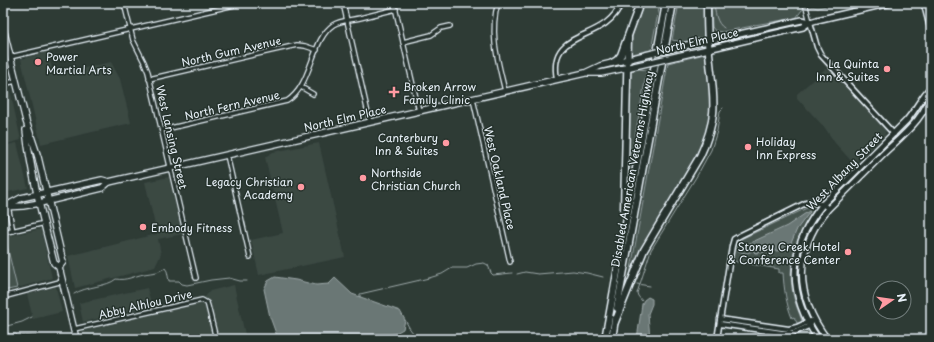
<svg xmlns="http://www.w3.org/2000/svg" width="934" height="342" font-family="'Playpen Sans',sans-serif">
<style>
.built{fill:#3b4843}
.green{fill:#45524e;stroke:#96a2a3}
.water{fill:#6b7775;stroke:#9da8a9}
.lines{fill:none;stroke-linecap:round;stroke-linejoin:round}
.stream{stroke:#9da8a9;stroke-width:1}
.minor-casing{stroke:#e8f1f8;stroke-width:6}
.tertiary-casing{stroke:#e8f1f8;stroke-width:7}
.secondary-casing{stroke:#e8f1f8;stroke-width:8}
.primary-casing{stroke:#e8f1f8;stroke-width:8}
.motorway-casing{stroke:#e8f1f8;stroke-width:9}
.minor{stroke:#26332d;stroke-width:3.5}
.tertiary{stroke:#26332d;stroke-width:4}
.secondary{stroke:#26332d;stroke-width:5}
.primary{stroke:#26332d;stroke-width:5.5}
.motorway{stroke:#26332d;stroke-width:6}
.primary-bridge-casing{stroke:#e8f1f8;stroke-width:8;stroke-linecap:butt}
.primary-bridge{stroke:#26332d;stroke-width:5.5}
.poi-dot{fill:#ff9aa2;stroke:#26332d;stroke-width:1.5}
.labels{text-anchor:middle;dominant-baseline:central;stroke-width:3;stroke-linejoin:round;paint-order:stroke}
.street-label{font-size:11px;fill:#e8f1f8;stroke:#26332d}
.poi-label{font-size:11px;fill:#e8f1f8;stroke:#26332d;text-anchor:start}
</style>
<rect width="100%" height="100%" fill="#2e3b35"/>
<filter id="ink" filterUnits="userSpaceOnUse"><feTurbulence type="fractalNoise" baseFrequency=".025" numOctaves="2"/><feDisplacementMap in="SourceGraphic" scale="8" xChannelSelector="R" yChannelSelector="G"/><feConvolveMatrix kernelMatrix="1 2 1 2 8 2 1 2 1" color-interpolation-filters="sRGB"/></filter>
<g filter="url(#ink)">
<g class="built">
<polygon points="47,52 54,75 111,62 120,79 131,123 41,144 21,59"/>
<polygon points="825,69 830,71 886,129 885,135 854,164 835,143 825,128 797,98 797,94"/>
<polygon points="9,86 21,140 3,145 3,88"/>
<polygon points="17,143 28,188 3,193 3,146"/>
<polygon points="319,143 345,257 259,275 251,240 283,233 265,157 273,152"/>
<polygon points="169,177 183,234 158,239 161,254 155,267 75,288 68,256 157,234 145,182"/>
<polygon points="41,229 52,278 17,288 5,237"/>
<polygon points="234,285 246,339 84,339 82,331 200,303 210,291"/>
<polygon points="56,287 62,312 33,319 27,294"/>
<polygon points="147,288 152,306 83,322 79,303"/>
</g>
<g class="green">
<polygon points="644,3 660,3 651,50 628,55 630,41"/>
<polygon points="679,3 704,3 704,34 703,38 683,42 672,40"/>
<polygon points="711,3 838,3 818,8 813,7 802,10 796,18 754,25 754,24 752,26 722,32 715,31 712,27"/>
<polygon points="705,54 711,98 708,126 703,141 694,159 647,240 631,274 630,274 668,63"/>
<polygon points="639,69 647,70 628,176 627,174 629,72"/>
<path d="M 811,206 L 813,211 C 796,236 787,264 793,294 C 795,304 799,312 802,321 L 799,324 L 797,323 L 794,317 L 792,318 C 786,303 784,289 783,273 L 779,273 L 779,269 L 732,261 L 735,245 L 739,240 Z"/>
<polygon points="5,237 17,288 3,291 3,238"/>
<polygon points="806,330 814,339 781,339 782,337 798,334"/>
</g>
<g class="water">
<polygon points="809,211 810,212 809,213 797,229 789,248 786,250 755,253 747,245 750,243 787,226"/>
<polygon points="275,277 296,280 316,285 329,284 335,278 352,294 400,311 405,320 403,329 394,334 370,339 278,339 270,317 264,289 268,281"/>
<polygon points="648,297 652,299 652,304 648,314 650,339 637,339 642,304 644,300"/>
</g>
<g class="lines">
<g class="stream">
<path d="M 714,3 C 715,12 716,23 724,28"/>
<path d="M 734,248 C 740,252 746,255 752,251"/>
<polyline points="517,274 525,272 538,274 573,271 587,273 603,277"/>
<polyline points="637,284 650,286"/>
<path d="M 74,294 C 86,286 107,287 116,279 C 126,281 134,276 144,274 C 148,273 153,273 157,272 C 160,271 162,269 165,268 L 167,271 L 169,281 L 179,281 L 182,284 L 187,285 L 211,280 L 229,278 L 240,281 L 247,281"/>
<polyline points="360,297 360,294 429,278 442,274 452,268 467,268 476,264 484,263 488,265 491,273 493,275 512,273"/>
<polyline points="642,301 638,296 637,293 651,250 698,174 711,150 717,131 720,111 723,108"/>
<polyline points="405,320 410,329 418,339"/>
<path d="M 8,334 L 16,334 L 18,336 C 21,335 33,336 36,336 L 38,339"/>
<polyline points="3,337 8,334 6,328 7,326 22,322 32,317"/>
</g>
<defs>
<g id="minor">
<polyline points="124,3 133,40 144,62 148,72 196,278"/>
<polyline points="343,3 370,122"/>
<polyline points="394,3 419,111"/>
<path d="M 498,3 C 489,32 498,62 505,91"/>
<polyline points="805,3 810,22"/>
<polyline points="403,42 431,35 441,28 450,26"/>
<polyline points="10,57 243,3"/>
<polyline points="149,79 297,45 305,46 317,50"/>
<polyline points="3,84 16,81"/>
<polyline points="301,87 313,94"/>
<polyline points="473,99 510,262"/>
<path d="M 162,130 L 287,101 C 312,86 311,40 333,25 C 340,20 351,20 360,18 C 372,15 384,12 396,9"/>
<polyline points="227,155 250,257"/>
<polyline points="8,206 13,231"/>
<polyline points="3,233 45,223"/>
<polyline points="3,297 63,281"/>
<polyline points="74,329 202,300 207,303 208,306 216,339"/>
</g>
<g id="tertiary">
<polyline points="810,22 817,47 821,55 894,134"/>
<path d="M 557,79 C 547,26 605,45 621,3"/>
<polyline points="720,319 789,329 797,327 810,321"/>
<polyline points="720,324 782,333 793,333 809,326 814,320"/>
<polyline points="717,339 732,246 734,239 741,235 808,202 823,204 828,209"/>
</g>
<g id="secondary">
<polyline points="924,3 931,30"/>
<polyline points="708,41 802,20 810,22"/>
<polyline points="708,49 803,27 810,22 817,20 890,3"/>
<path d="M 818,339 C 786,292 787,248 823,204 L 906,121 C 916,110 921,97 931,87"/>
<path d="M 827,339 C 795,296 793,251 828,209 C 845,192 863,174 880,157 C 898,139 929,116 931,90"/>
</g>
<g id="primary">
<polyline points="3,28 26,121 38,157 63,262 59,267"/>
<polyline points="696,43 708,41"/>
<polyline points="678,56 708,49"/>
<polyline points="588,73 601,73 630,67"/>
<path d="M 26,130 C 31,175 43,219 54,263 L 59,267 L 76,339"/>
<polyline points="8,205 21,198 102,180 109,182"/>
<polyline points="3,207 23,206 40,203 102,188 109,182 585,73 600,66 654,53"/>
</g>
<g id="motorway">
<polyline points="612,63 617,60 621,55 640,3"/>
<polyline points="624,210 628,38"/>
<polyline points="617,308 673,3"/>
<path d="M 615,322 L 644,250 L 700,156 C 720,114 713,96 709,53 C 707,36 707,20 707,3"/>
<polyline points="605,339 666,3"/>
<polyline points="612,339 615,319"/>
</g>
</defs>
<use href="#minor" class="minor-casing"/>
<use href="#tertiary" class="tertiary-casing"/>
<use href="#secondary" class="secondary-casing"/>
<use href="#primary" class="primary-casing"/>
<use href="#motorway" class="motorway-casing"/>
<use href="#minor" class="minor"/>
<use href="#tertiary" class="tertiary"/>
<use href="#secondary" class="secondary"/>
<use href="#primary" class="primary"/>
<use href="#motorway" class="motorway"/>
<defs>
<g id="primary-bridge">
<polyline points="654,53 696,43"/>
<polyline points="630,67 678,56"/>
</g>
</defs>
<use href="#primary-bridge" class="primary-bridge-casing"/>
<use href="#primary-bridge" class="primary-bridge"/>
</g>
</g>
<g class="poi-dot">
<circle cx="38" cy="62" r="4"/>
<circle cx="887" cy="69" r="4"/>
<path d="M392 86h4v4h4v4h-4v4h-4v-4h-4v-4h4z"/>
<circle cx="446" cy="143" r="4"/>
<circle cx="748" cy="147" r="4"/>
<circle cx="363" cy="178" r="4"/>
<circle cx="301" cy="187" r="4"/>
<circle cx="143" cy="227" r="4"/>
<circle cx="848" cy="252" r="4"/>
</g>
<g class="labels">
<g class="street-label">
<text transform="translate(697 41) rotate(-13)">North Elm Place</text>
<text transform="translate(231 51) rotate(-13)">North Gum Avenue</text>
<text transform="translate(232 105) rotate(-13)">North Fern Avenue</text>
<text transform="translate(345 118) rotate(-13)">North Elm Place</text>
<text transform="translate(172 137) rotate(77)">West Lansing Street</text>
<text transform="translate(632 169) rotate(-80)">Disabled American Veterans Highway</text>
<text transform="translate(844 171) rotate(-46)">West Albany Street</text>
<text transform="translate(500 178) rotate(77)">West Oakland Place</text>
<text transform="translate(145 304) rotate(-13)">Abby Alhlou Drive</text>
</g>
<g class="poi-label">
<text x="46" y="56">Power<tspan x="46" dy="13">Martial Arts</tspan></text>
<text x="879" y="63" text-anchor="end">La Quinta<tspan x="879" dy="13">Inn &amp; Suites</tspan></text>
<text x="403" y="86">Broken Arrow<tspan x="403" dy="13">Family Clinic</tspan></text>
<text x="438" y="137" text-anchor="end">Canterbury<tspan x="438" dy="13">Inn &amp; Suites</tspan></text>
<text x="756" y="141">Holiday<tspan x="756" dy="13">Inn Express</tspan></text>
<text x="371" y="172">Northside<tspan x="371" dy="13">Christian Church</tspan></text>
<text x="293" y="181" text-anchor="end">Legacy Christian<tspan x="293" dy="13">Academy</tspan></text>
<text x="151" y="227">Embody Fitness</text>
<text x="840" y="246" text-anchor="end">Stoney Creek Hotel<tspan x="840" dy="13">&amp; Conference Center</tspan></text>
</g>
</g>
<rect width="934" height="342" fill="none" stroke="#26332d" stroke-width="16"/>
<rect x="8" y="8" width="918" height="326" fill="none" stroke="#e8f1f8" stroke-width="1.5" filter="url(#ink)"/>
<g transform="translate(892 300) rotate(77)"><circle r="19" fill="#26332d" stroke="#747f7e"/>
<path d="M0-3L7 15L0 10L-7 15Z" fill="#ff9aa2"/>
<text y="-6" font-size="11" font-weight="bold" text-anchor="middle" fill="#e8f1f8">N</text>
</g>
</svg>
